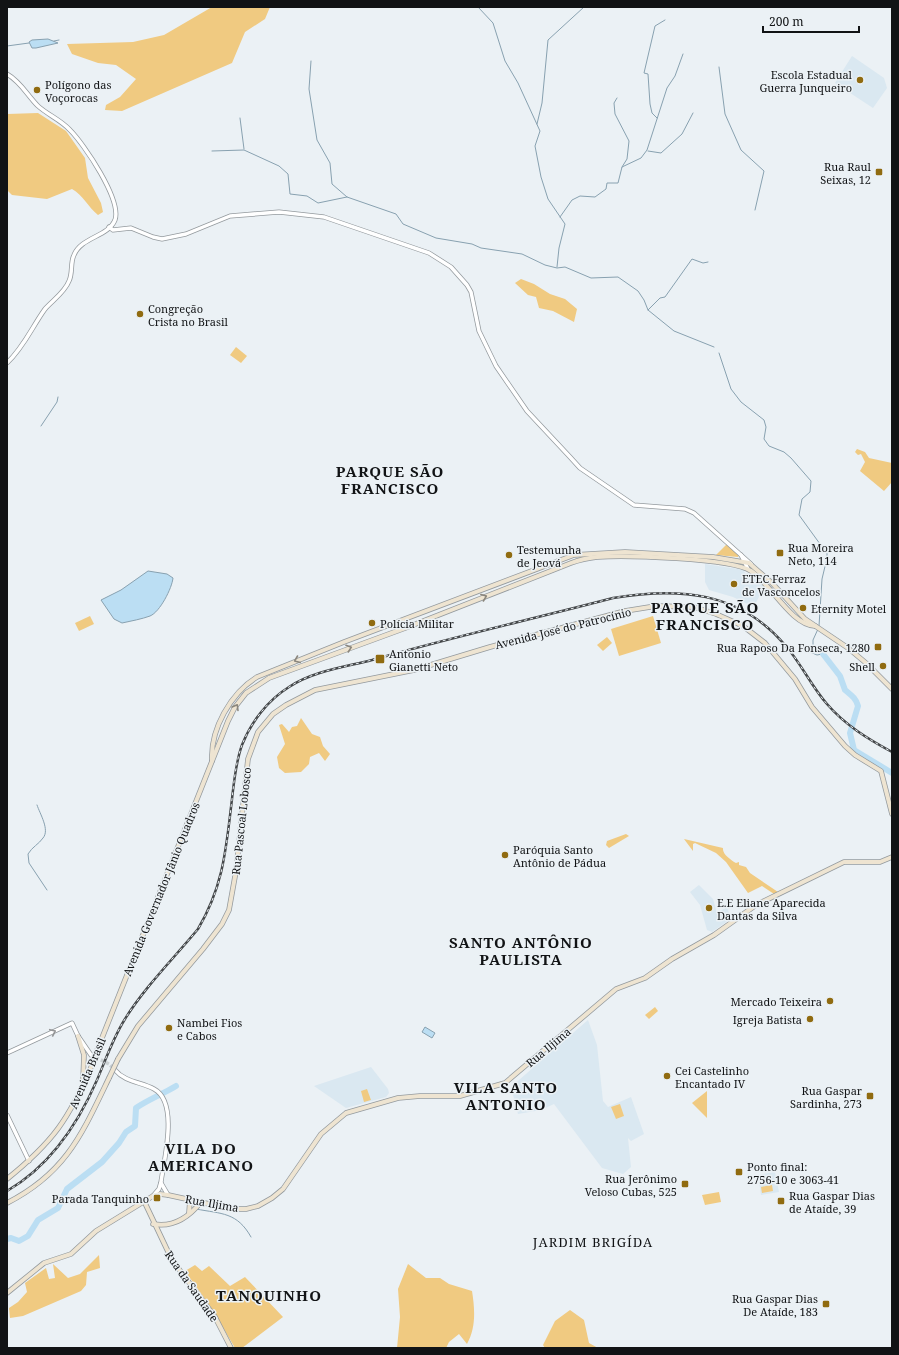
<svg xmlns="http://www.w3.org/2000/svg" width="899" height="1355" font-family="'Noto Serif',serif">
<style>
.built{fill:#dae8f1}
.green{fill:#f0ca81}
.water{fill:#bbdef3;stroke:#88a1b0}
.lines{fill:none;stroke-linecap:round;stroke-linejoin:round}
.stream{stroke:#88a1b0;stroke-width:1}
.river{stroke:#bbdef3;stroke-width:6}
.tertiary-tunnel{stroke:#cad0d3;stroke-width:3.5;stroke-dasharray:3.5 2;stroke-linecap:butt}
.tertiary-casing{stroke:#949a9e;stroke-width:5}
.secondary-casing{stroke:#949a9e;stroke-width:5.5}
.tertiary{stroke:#fff;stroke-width:3.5}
.secondary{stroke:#eee4d1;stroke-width:4}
.rail-casing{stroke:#444749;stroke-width:2.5}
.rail{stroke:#ebf1f5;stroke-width:1;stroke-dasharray:3;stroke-linecap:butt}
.secondary-bridge-casing{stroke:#949a9e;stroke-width:5.5;stroke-linecap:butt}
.secondary-bridge{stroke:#eee4d1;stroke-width:4}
.oneway{stroke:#8b867c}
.oneway2{stroke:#949596}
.poi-dot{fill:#906b10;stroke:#ebf1f5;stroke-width:1.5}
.labels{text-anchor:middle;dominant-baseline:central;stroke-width:3;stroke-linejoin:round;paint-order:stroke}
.poi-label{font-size:11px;fill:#111315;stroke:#ebf1f5;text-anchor:start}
.street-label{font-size:11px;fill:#111315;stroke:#ebf1f5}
.quarter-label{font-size:13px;letter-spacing:1px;fill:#111315;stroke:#ebf1f5}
.district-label{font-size:15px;font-weight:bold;letter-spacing:1px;fill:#111315;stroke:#ebf1f5}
</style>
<rect width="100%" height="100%" fill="#ebf1f5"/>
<g class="built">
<polygon points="852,56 884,78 887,88 873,108 835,83"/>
<polygon points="705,564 744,570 745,573 749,573 752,575 764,586 754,607 733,597 709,590 705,582"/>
<polygon points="699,885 713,899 717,913 727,907 729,913 729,920 712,932 707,930 700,905 690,892"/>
<polygon points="588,1020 597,1045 603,1101 608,1107 631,1097 644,1134 631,1141 628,1138 631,1167 623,1174 602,1168 554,1104 541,1110 518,1114 511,1087"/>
<polygon points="371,1067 388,1089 389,1093 386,1097 346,1108 314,1086"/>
<polygon points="775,1172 779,1192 761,1195 758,1175"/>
</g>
<g class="green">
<polygon points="212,7 270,7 265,19 245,32 232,63 122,111 105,110 106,105 120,97 136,79 116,65 98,63 72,54 67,44 133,42 164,35"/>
<path d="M 38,113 L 66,131 L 85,158 L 88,178 L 101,203 L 103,212 L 98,215 C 88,207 83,195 72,189 L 47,199 L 12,195 L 7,190 L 7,114 Z"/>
<polygon points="521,279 534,284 550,294 565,299 577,309 574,322 553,311 539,308 536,297 528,295 515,283"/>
<polygon points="236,347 247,356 241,363 230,355"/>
<polygon points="857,449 865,452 869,458 892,463 892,482 884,491 860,471 865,462 861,454 858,455 855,452"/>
<polygon points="727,544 739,555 738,557 716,555"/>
<polygon points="90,616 94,624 79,631 75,623"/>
<polygon points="653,616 661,643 619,656 611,629"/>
<polygon points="607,637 612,643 603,651 597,645"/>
<polygon points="301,718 312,734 320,737 323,746 330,754 325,761 319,753 310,757 309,764 301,772 285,773 279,768 277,757 285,744 279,725 282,724 289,732 292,727 297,726"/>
<polygon points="626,834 629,836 609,848 606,845 607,841"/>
<path d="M 684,839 L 723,848 C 722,854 731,860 736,863 L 739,862 L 739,865 L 746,867 L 750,873 L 778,892 L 774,894 L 762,886 L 748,893 L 726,862 L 716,853 L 695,843 L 693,844 L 693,851 Z"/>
<polygon points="655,1007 658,1011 649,1019 645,1015"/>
<polygon points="367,1089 371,1100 364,1102 361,1091"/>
<polygon points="707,1091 707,1118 692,1103"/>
<polygon points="620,1104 624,1116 616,1119 611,1107"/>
<polygon points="772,1185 773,1191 762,1193 761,1187"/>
<polygon points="719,1192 721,1202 705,1205 702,1195"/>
<polygon points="99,1255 100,1268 87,1272 86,1285 81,1291 23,1316 10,1318 9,1308 18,1302 27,1292 25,1283 46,1268 49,1279 55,1278 53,1264 68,1278 80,1274"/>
<path d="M 408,1264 L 426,1278 L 440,1278 L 449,1284 L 472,1291 C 475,1310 476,1328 467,1344 L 459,1334 L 449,1342 L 446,1348 L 397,1348 L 400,1317 L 398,1289 Z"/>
<polygon points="195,1265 202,1271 209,1266 230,1286 245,1277 283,1317 242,1348 235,1348 212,1309 185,1271"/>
<polygon points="570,1310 584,1320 589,1343 598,1348 545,1348 543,1345 555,1321"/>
</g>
<g class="water">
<polygon points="48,39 58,43 36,48 32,48 29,42 32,40"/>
<path d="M 148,571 L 167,574 L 173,578 C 172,588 160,612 150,616 C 142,619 131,621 122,623 L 114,619 L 101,600 L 121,590 Z"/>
<polygon points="425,1027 435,1033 432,1038 422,1032"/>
</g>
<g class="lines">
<g class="stream">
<polyline points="478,7 493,23 505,61 518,83 540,131 535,146 541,177 548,199 565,224 559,248 557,267"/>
<polyline points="54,41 59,40"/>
<polyline points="7,46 29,43"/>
<polyline points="311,61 309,89 317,140 330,163 332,184 347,197 396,214 403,224 436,238 472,244 481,248 522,254 545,265 557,268 565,267 591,278 618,277 638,291 644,300 648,310 674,331 714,347"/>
<polyline points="719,67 725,114 741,150 764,171 755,210"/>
<polyline points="617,98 614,103 615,114 629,141 627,159 622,167"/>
<polyline points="240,118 244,149"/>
<polyline points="657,118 652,113 650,104 648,74 644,73 655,26 665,20"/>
<polyline points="537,124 542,103 548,40 584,7"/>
<polyline points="212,151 244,150 279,166 288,174 290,194 307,196 318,203 347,197"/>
<polyline points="648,151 661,153 682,134 693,113"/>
<polyline points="560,217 572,200 580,196 595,197 606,189 607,183 618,183 622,167 641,158 647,150 667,88 675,76 683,54"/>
<polyline points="648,310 660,298 665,297 692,259 703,263 708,262"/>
<polyline points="719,353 731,389 741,402 764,420 766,427 764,439 769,446 784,452 791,458 811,481 810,492 802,499 799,515 820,544 825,548 827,552 827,558 822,579 819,626"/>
<polyline points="41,426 57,402 58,397"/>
<polyline points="818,629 813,640 813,646 823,654"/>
<polyline points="810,652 817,655 822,654"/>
<path d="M 37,805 C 40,814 50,830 43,838 C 39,844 32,847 28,854 L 29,863 L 47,890"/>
<path d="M 196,1209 C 222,1214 237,1212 251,1237"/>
</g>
<g class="river">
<path d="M 823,654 L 840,676 L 845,690 C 851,695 856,698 858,706 L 850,733 L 854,750 L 892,773"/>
<path d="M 7,1239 L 11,1238 L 19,1241 L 28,1236 L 38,1220 L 58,1208 L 67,1189 L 102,1162 L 119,1143 L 126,1132 L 135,1126 L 136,1108 C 149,1099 163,1094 176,1086"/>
</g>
<polyline class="tertiary-tunnel" points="91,1055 109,1064 115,1070"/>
<defs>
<g id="tertiary">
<path d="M 7,74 C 21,82 27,95 38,106 C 48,115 61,120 70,130 C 84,144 122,200 115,220 C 108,237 81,237 74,255 C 70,263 73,273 69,281 C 65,292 53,300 45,309 C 32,327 24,347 7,363"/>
<polyline points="109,227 113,230 131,228 153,237 162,239 186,234 230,216 279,212 324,217 429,253 451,267 467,285 471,292 479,331 496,366 527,411 570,457 580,468 634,505 685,509 694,513 751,564"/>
<polyline points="741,555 748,569"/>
<polyline points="7,1053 72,1023 78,1036 91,1055"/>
<path d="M 115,1070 C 125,1082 141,1082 154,1089 C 179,1102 164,1160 161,1182 L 159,1189 L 153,1196"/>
<polyline points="7,1115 29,1161"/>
<polyline points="161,1183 168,1195"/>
</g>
<g id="secondary">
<path d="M 212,761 C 210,729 231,693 257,677 L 344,642 L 574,555 L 625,552 L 713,557 L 749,563 L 772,583 L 805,619 L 848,648 L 866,663 L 892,689"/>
<polyline points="78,1036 84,1055 83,1081"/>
<path d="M 96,1053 L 228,721 L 235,707 L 246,693 L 269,678 L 408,627 L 571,563 C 579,560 588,558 597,557 C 624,555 731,558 751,571 C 771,584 791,625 815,626"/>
<polyline points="118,1059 138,1026 203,949 222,924 229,910 236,871 248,759 258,732 273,714 286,705 315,690 414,670 490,647 625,611 656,606 694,607 716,614 743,626 765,643 795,679 812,707 845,746 855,755 881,771 892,814"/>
<path d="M 7,1179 C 53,1142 69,1119 92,1065"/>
<polyline points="144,1201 172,1260 215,1317 231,1348"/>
<path d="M 7,1203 C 66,1173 82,1134 109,1078"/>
<polyline points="189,1213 190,1200"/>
<path d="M 153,1224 C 174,1228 189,1217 201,1202"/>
<polyline points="7,1293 44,1263 71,1254 96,1231 153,1196 160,1194 168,1195 232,1209 246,1209 258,1206 272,1198 283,1189 321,1134 346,1113 398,1098 420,1096 460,1096 505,1083 616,989 645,978 672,959 714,935 756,905 844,862 880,862 892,857"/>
</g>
</defs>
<use href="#tertiary" class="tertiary-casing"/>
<use href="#secondary" class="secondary-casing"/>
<use href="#tertiary" class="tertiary"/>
<use href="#secondary" class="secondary"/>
<defs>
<path id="rail" d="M 7,1191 C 50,1166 78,1124 97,1080 C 106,1059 113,1038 125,1019 C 144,988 174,958 198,929 C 224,885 226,848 232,799 C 234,781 236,761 242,745 C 251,722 268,700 289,687 C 313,671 345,667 372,660 C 452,637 533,619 613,598 C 678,587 739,591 785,645 C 801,663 811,686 827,704 C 845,725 868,739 892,752"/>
</defs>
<use href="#rail" class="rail-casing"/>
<use href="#rail" class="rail"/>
<defs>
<g id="secondary-bridge">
<polyline points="92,1065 96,1053"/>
<polyline points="109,1078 118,1059"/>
</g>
</defs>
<use href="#secondary-bridge" class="secondary-bridge-casing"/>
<use href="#secondary-bridge" class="secondary-bridge"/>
</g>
<defs><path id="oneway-chevron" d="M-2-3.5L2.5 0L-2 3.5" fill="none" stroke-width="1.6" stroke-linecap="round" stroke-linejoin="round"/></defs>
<g class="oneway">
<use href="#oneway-chevron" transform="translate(484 597) rotate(-21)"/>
<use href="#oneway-chevron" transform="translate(349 648) rotate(-19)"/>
<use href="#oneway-chevron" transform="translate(297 660) rotate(158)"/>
<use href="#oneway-chevron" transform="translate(236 707) rotate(-59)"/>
</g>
<use class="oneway2" href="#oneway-chevron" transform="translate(53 1032) rotate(-25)"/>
<g class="poi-dot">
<circle cx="860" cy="80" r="4"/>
<circle cx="37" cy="90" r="4"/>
<rect x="875" y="168" width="8" height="8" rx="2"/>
<circle cx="140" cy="314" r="4"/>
<rect x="776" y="549" width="8" height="8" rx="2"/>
<circle cx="509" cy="555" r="4"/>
<circle cx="734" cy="584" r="4"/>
<circle cx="803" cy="608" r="4"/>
<circle cx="372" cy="623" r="4"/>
<rect x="874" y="643" width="8" height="8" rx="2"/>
<rect x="375" y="654" width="10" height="10" rx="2"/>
<circle cx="883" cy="666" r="4"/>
<circle cx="505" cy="855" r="4"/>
<circle cx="709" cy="908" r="4"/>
<circle cx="830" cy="1001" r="4"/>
<circle cx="810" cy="1019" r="4"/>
<circle cx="169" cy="1028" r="4"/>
<circle cx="667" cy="1076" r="4"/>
<rect x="866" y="1092" width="8" height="8" rx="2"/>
<rect x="735" y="1168" width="8" height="8" rx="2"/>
<rect x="681" y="1180" width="8" height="8" rx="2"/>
<rect x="153" y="1194" width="8" height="8" rx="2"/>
<rect x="777" y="1197" width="8" height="8" rx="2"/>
<rect x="822" y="1300" width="8" height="8" rx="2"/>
</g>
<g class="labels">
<g class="poi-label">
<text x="852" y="74" text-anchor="end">Escola Estadual<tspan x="852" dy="13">Guerra Junqueiro</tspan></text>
<text x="45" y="84">Polígono das<tspan x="45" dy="13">Voçorocas</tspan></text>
<text x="871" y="166" text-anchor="end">Rua Raul<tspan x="871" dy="13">Seixas, 12</tspan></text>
<text x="148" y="308">Congreção<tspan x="148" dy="13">Crista no Brasil</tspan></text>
<text x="788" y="547">Rua Moreira<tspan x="788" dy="13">Neto, 114</tspan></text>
<text x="517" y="549">Testemunha<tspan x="517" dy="13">de Jeová</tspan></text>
<text x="742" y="578">ETEC Ferraz<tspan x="742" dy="13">de Vasconcelos</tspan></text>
<text x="811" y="608">Eternity Motel</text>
<text x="380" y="623">Polícia Militar</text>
<text x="870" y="647" text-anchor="end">Rua Raposo Da Fonseca, 1280</text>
<text x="389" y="653">Antonio<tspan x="389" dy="13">Gianetti Neto</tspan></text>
<text x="875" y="666" text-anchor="end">Shell</text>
<text x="513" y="849">Paróquia Santo<tspan x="513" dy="13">Antônio de Pádua</tspan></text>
<text x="717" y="902">E.E Eliane Aparecida<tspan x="717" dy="13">Dantas da Silva</tspan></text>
<text x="822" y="1001" text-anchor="end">Mercado Teixeira</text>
<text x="802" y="1019" text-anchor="end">Igreja Batista</text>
<text x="177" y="1022">Nambei Fios<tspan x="177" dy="13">e Cabos</tspan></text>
<text x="675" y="1070">Cei Castelinho<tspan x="675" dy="13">Encantado IV</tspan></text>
<text x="862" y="1090" text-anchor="end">Rua Gaspar<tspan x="862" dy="13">Sardinha, 273</tspan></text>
<text x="747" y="1166">Ponto final:<tspan x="747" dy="13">2756-10 e 3063-41</tspan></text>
<text x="677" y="1178" text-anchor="end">Rua Jerônimo<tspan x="677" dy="13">Veloso Cubas, 525</tspan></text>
<text x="789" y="1195">Rua Gaspar Dias<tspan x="789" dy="13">de Ataíde, 39</tspan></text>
<text x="149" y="1198" text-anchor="end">Parada Tanquinho</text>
<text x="818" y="1298" text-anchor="end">Rua Gaspar Dias<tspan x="818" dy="13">De Ataíde, 183</tspan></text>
</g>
<g class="street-label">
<text transform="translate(563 628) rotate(-14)">Avenida José do Patrocínio</text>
<text transform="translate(241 821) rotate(-84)">Rua Pascoal Lobosco</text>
<text transform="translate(161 889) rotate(-68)">Avenida Governador Jânio Quadros</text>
<text transform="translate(548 1047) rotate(-40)">Rua Iljima</text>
<text transform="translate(87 1073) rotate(-67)">Avenida Brasil</text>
<text transform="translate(212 1203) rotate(10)">Rua Iljima</text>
<text transform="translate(192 1286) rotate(55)">Rua da Saudade</text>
</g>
<g class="quarter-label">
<text x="593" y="1242">JARDIM BRIGÍDA</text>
</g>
<g class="district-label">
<text x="390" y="471">PARQUE SÃO<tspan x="390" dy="17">FRANCISCO</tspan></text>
<text x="705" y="607">PARQUE SÃO<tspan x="705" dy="17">FRANCISCO</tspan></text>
<text x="521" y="942">SANTO ANTÔNIO<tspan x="521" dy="17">PAULISTA</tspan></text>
<text x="506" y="1087">VILA SANTO<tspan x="506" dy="17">ANTONIO</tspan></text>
<text x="201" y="1148">VILA DO<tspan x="201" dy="17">AMERICANO</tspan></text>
<text x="269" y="1295">TANQUINHO</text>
</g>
</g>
<rect width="899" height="1355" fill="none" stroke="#111315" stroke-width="16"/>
<path d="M763 26v6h96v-6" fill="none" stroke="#111315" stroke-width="2"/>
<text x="769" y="26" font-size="12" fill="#111315" stroke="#ebf1f5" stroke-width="3" paint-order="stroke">200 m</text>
</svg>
